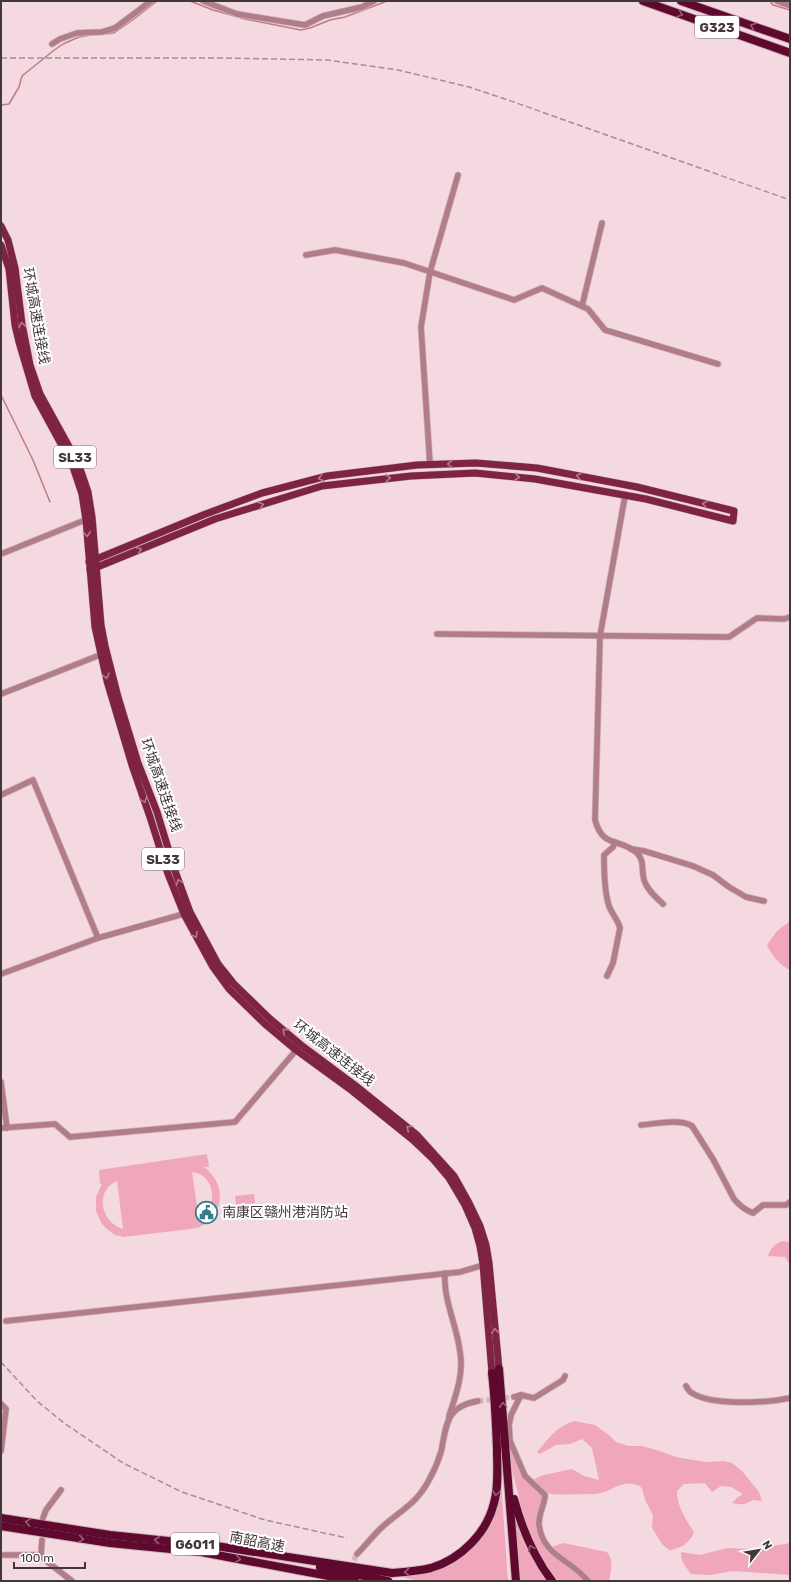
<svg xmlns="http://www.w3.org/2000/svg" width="791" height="1582" font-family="Rubik,'Noto Sans SC',sans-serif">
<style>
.green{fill:#f1a7bb;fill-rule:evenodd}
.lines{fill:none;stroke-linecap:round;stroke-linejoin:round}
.stream{stroke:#bf7a8c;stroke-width:1.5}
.minor-tunnel{stroke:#d1b9bf;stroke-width:5.5;stroke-dasharray:5.5 3;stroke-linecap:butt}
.minor-casing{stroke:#ceb5bb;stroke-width:7}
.major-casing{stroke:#ceb5bb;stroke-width:8}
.highway-casing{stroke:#ceb5bb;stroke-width:10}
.minor{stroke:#b17d8a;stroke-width:5.5}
.major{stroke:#7e2344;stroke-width:7}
.highway{stroke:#5f092e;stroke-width:8}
.rail{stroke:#a38e94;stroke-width:1.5;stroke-dasharray:6 3;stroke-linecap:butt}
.oneway{stroke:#975f77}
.oneway2{stroke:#b27b8f}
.labels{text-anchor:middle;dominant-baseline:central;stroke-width:4;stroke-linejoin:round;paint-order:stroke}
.shield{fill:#fff;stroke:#7b7375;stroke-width:1}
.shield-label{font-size:13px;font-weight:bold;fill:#42373a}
.street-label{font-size:14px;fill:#42373a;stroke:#fff}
.poi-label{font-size:14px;fill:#42373a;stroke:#fff;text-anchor:start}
</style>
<rect width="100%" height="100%" fill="#f5d9e0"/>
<g class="green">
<path d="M 790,921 L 790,970 C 779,965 772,955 767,945 L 777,931 Z"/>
<path d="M 207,1154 L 209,1167 L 204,1167 C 227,1184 225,1216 198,1228 L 124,1237 L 115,1235 L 108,1230 L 102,1224 L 96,1211 L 96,1197 L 102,1184 L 100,1184 L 99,1170 ZM 192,1172 C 217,1175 218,1209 199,1220 ZM 117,1181 L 123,1229 C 101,1223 94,1190 117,1181 Z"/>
<polygon points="254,1194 255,1203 236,1205 235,1196"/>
<polygon points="255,1207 256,1216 237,1218 236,1209"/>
<path d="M 782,1241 L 790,1242 L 790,1265 L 785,1257 L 768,1256 C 770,1248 775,1244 782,1241 Z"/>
<path d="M 574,1421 L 595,1425 L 609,1435 L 616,1442 L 628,1446 L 642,1446 L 657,1450 L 676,1457 L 705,1462 L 724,1461 L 732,1463 L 742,1471 L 759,1492 L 762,1501 L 753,1500 C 745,1505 741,1505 732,1503 L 738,1497 L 743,1494 L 731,1487 L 721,1486 L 712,1492 L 705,1483 L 684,1484 L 677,1491 C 677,1506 686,1520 694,1532 L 692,1537 L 683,1546 L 672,1550 L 669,1550 L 662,1544 L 652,1528 L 653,1515 L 645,1500 L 642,1488 C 624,1476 613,1492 596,1494 C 591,1494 552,1495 550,1494 C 544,1491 538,1484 534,1479 L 544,1475 L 572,1469 L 584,1476 L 599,1480 L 592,1448 L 582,1439 L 570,1444 L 556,1445 L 540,1454 L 537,1452 C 548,1439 557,1426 574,1421 Z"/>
<path d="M 510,1441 L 526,1476 L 545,1495 L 539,1523 L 549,1548 L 563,1543 L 607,1552 C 614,1561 611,1571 609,1581 L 559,1581 L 550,1572 L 534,1548 L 527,1529 L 508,1454 L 507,1444 Z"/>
<path d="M 501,1482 L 508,1581 L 420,1581 L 396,1576 C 406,1575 417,1575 427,1573 C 455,1567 482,1544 493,1518 C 497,1507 499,1493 501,1482 Z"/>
<polygon points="514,1511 523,1542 547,1581 521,1581"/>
<path d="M 790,1543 L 790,1575 L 732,1571 L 711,1575 L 691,1574 C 686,1567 680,1560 681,1552 L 700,1555 L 727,1548 L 755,1549 Z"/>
</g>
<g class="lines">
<g class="stream">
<polyline points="190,1 213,10 245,19 301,30 310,28 330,20 345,17 387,1"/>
<polyline points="770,1 773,5 790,10"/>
<polyline points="104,34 114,33 134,19 157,1"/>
<polyline points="1,105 9,104 19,87 22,76 53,51 63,44 79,37 90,35"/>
<polyline points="1,395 33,460 50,502"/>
</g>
<g class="minor-tunnel">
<polyline points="478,1401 514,1397"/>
<polyline points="350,1568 357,1554"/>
</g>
<defs>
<g id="minor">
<polyline points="203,1 237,14 305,25 323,16 362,7 374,1"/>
<polyline points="777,1 790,6"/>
<polyline points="52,44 60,39 77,33 102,32 115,28 151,1"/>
<polyline points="306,255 335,250 404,263 514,300 542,288 588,309 605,330 718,364"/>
<polyline points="582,306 602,223"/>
<polyline points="430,465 421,327 430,272 458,175"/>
<path d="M 625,496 L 600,636 L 595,820 C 603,849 619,837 637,853 C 645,861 641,870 644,880 C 647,890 656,897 663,904"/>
<polyline points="1,554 90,518"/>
<polyline points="437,634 729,637 757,618 784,619 790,617"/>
<polyline points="1,694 105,653"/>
<polyline points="1,795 33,780 98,938"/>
<polyline points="631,849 644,851 693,866 713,875 729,887 746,897 764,901"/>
<polyline points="1,974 98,938 187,913"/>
<path d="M 607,976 L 613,963 L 620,928 C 618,920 612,914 609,906 C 605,894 604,868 604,855 L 613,847 L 615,842"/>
<polyline points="1,1082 7,1128"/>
<path d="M 641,1125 C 654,1124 681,1118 692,1126 L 713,1159 L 734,1199 C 739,1205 745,1210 753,1213 L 763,1205 L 786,1205 L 790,1202"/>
<polyline points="1,1128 55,1124 70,1137 235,1122 298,1048"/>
<path d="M 445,1273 C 443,1300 457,1325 460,1352 C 464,1373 456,1395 449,1416"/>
<polyline points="6,1321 460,1272 487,1264"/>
<path d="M 686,1386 C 688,1389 689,1392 692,1393 C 712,1406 767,1403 790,1398"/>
<path d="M 521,1395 L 511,1415 L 509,1425 L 510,1441 L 525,1476 L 545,1495 C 545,1504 538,1514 539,1525 C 543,1557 571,1559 588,1581"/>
<polyline points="514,1397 521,1395 534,1398 563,1380 565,1376"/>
<polyline points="1,1404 6,1409 1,1451"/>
<polyline points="43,1518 46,1510 61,1490"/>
<polyline points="42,1540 41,1555 45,1560 72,1581"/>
<path d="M 357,1554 C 365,1546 372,1537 380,1529 C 399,1511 416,1505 429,1480 C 434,1471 438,1462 441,1452 C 447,1424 445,1407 478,1401"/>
<polyline points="1,1555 41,1555"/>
</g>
<g id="major">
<polyline points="1,226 8,240 15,268 22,324 30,365 40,394 78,463 88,492 92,517 101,625 105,646 118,697 138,763 157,812 175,871 190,912 218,964 234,984 269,1018 301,1045 356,1086 417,1135 454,1176 469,1203 480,1226 486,1245 489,1263 499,1369"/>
<polyline points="1,245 9,269 15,325 19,342 35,396 72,464 82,494 86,520 95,627 107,681 132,765 150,817 168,874 184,914 213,967 229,989 265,1024 296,1050 351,1090 413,1140 433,1159 449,1178 465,1205 475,1228 480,1246 483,1264 492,1373"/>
<polyline points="89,562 203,515 262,493 327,476 417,465 476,463 537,468 637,487 734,511 733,521 646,499 535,479 475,473 411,476 322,486 215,519 90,570"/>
</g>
<g id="highway">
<polyline points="643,1 790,53"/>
<polyline points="681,1 790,39"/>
<polyline points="499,1369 516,1581"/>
<path d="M 514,1499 C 522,1529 533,1556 552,1581"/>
<polyline points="1,1518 110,1535 207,1545"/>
<polyline points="1,1526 110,1543 201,1552 355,1581"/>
<path d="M 203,1544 L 392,1573 C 406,1572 419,1571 431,1568 C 461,1559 487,1533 494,1503 C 499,1486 497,1467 497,1449 C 496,1423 495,1398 492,1373"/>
<polyline points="320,1567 388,1581"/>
</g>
</defs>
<use href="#minor" class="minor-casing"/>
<use href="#major" class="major-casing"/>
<use href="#highway" class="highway-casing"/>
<use href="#minor" class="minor"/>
<use href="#major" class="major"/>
<use href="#highway" class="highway"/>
<g class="rail">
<polyline points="1,58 223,58 327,60 398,70 469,87 508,100 790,200"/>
<polyline points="1,1362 37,1401 64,1423 123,1463 182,1492 265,1520 347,1538"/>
</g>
</g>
<defs><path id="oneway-chevron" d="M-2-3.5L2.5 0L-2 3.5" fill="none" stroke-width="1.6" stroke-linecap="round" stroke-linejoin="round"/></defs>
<g class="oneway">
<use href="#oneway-chevron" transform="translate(680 14) rotate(19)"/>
<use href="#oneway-chevron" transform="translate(753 26) rotate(-161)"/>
<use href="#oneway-chevron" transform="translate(503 1405) rotate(-93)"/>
<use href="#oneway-chevron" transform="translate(496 1493) rotate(97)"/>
<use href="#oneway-chevron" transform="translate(28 1522) rotate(-171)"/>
<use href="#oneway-chevron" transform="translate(81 1539) rotate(9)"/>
<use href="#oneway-chevron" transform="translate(157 1540) rotate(-174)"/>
<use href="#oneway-chevron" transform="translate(531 1548) rotate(-116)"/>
<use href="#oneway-chevron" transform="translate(238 1559) rotate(10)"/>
<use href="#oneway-chevron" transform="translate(407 1572) rotate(175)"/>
</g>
<g class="oneway2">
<use href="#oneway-chevron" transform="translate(22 325) rotate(-99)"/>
<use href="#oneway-chevron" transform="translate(450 464) rotate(178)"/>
<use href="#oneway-chevron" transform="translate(579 476) rotate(-169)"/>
<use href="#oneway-chevron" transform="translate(517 477) rotate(6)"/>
<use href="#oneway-chevron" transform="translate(321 478) rotate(166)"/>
<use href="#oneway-chevron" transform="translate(388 478) rotate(-6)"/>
<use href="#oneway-chevron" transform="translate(705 504) rotate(-166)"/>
<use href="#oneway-chevron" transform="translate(261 505) rotate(-17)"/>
<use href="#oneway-chevron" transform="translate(87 534) rotate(85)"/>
<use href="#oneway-chevron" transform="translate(139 550) rotate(-22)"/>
<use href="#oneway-chevron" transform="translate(106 676) rotate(76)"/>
<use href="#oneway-chevron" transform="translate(144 800) rotate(70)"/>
<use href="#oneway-chevron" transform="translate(179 882) rotate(-111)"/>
<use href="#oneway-chevron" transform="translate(195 935) rotate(62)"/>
<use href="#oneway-chevron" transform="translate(285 1031) rotate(-140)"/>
<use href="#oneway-chevron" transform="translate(409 1128) rotate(-141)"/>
<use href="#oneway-chevron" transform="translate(495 1331) rotate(-96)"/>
</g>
<defs>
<symbol id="civic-ring" viewBox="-11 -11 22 22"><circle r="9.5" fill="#fff" stroke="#377d8a" stroke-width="1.5"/><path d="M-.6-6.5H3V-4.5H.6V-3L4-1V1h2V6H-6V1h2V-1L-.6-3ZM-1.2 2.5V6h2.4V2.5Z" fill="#377d8a"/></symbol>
</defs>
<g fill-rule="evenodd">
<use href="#civic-ring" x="194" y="1200" width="25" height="25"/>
</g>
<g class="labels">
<g class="shield">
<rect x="695" y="16" width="44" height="22" rx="3"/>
<rect x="54" y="446" width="42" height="22" rx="3"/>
<rect x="142" y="848" width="42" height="22" rx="3"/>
<rect x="171" y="1533" width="48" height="22" rx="3"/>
</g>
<g class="shield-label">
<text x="717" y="27">G323</text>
<text x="75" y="457">SL33</text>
<text x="163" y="859">SL33</text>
<text x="195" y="1544">G6011</text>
</g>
<g class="street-label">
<text transform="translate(36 316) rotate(80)">环城高速连接线</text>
<text transform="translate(161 785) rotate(71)">环城高速连接线</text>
<text transform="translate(334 1053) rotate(38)">环城高速连接线</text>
<text transform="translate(257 1542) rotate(11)">南韶高速</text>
</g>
<g class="poi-label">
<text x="222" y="1212">南康区赣州港消防站</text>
</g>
</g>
<rect width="791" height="1582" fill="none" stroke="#42373a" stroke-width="4"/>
<g transform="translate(759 1550) rotate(59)" stroke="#ffffff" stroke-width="3" paint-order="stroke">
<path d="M0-3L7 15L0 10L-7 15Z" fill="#42373a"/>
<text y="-6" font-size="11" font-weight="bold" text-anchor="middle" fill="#42373a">N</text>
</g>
<path d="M14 1562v6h71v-6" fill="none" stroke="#42373a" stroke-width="2"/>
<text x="20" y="1562" font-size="12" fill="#42373a" stroke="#ffffff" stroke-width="3" paint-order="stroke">100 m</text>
</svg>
